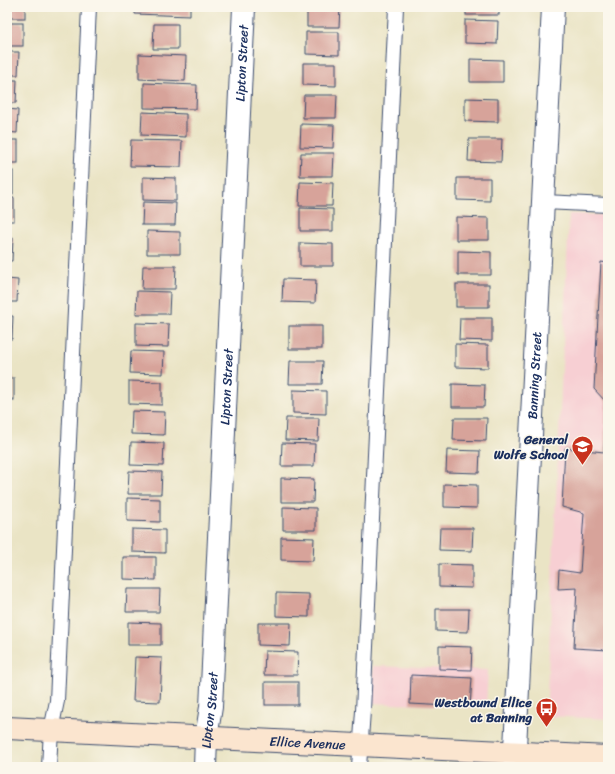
<svg xmlns="http://www.w3.org/2000/svg" width="615" height="774" font-family="Sriracha,sans-serif">
<style>
.built{fill:#f7cfd3}
.building{fill:#d7a39a}
.lines{fill:none;stroke-linecap:round;stroke-linejoin:round}
.service-casing{stroke:#3a4a6d;stroke-width:16}
.minor-casing{stroke:#3a4a6d;stroke-width:24}
.secondary-casing{stroke:#3a4a6d;stroke-width:24}
.service{stroke:#fff;stroke-width:14}
.minor{stroke:#fff;stroke-width:22}
.secondary{stroke:#fbe5cf;stroke-width:22}
.labels{text-anchor:middle;dominant-baseline:central;stroke-width:3;stroke-linejoin:round;paint-order:stroke}
.street-label{font-size:13px;fill:#1b2f5e;stroke:#fbf7ec}
.poi-label{font-size:13px;font-weight:bold;fill:#1b2f5e;stroke:#fbf7ec;text-anchor:end}
</style>
<rect width="100%" height="100%" fill="#fbf7ec"/>
<filter id="ink" filterUnits="userSpaceOnUse"><feTurbulence type="fractalNoise" baseFrequency=".025" numOctaves="2"/><feDisplacementMap in="SourceGraphic" scale="8" xChannelSelector="R" yChannelSelector="G"/><feConvolveMatrix kernelMatrix="1 2 1 2 8 2 1 2 1" color-interpolation-filters="sRGB"/></filter>
<filter id="wash" filterUnits="userSpaceOnUse"><feTurbulence type="fractalNoise" baseFrequency=".012" numOctaves="4" result="noise"/><feDisplacementMap in="SourceGraphic" scale="16" xChannelSelector="R" yChannelSelector="G"/><feGaussianBlur stdDeviation="0.9" result="paint"/><feColorMatrix in="noise" values="0 0 0 0 0 0 0 0 0 0 0 0 0 0 0 0 0 1.4 0 .05"/><feComposite in="paint" operator="in"/></filter>
<g filter="url(#wash)">
<rect width="100%" height="100%" fill="#eae4c5"/>
<g class="built">
<polygon points="569,214 608,215 608,719 546,716"/>
<polygon points="373,666 488,670 486,708 371,703"/>
</g>
<g id="blocks">
<g class="building">
<rect x="7" y="7" width="18" height="11"/>
<polygon points="135,7 190,7 190,16 135,14"/>
<polygon points="307,7 340,7 339,27 307,27"/>
<rect x="466" y="7" width="33" height="8"/>
<polygon points="465,20 498,21 497,44 465,43"/>
<rect x="7" y="23" width="16" height="23"/>
<polygon points="154,24 178,24 178,49 153,49"/>
<polygon points="306,32 339,32 339,55 306,54"/>
<polygon points="7,52 19,52 18,75 7,75"/>
<polygon points="139,54 186,56 185,81 139,79"/>
<polygon points="470,59 503,60 503,82 470,82"/>
<polygon points="303,63 336,63 336,86 303,85"/>
<polygon points="7,80 17,80 16,103 7,103"/>
<polygon points="144,83 197,85 196,109 144,108"/>
<polygon points="304,95 337,95 336,118 303,118"/>
<polygon points="465,98 498,99 498,122 465,121"/>
<polygon points="7,109 18,110 17,133 7,132"/>
<polygon points="142,112 186,114 186,137 141,135"/>
<polygon points="301,124 334,125 333,148 300,147"/>
<polygon points="469,139 502,139 501,162 468,161"/>
<rect x="7" y="140" width="11" height="23"/>
<polygon points="131,140 182,141 181,167 130,166"/>
<polygon points="301,153 334,153 333,176 300,176"/>
<rect x="7" y="171" width="6" height="23"/>
<polygon points="143,177 176,178 176,201 143,200"/>
<polygon points="457,178 490,178 490,201 457,200"/>
<polygon points="300,182 333,183 332,206 299,206"/>
<rect x="7" y="198" width="7" height="23"/>
<polygon points="143,202 176,203 175,225 142,225"/>
<polygon points="300,208 333,209 333,231 300,231"/>
<polygon points="456,217 489,218 489,240 456,240"/>
<polygon points="147,231 180,232 180,254 147,254"/>
<polygon points="7,238 13,238 12,261 7,261"/>
<polygon points="300,243 333,244 333,266 300,266"/>
<polygon points="458,251 491,252 491,275 458,275"/>
<polygon points="601,262 608,263 608,650 574,648 577,588 558,589 559,570 580,573 584,513 562,507 565,448 604,452 606,402 594,389"/>
<polygon points="143,266 176,266 175,289 142,289"/>
<polygon points="7,279 18,280 17,302 7,302"/>
<polygon points="283,279 316,280 315,303 282,302"/>
<rect x="456" y="284" width="33" height="23"/>
<polygon points="137,291 170,292 169,314 136,314"/>
<polygon points="7,316 13,316 12,339 7,339"/>
<polygon points="460,318 492,318 492,341 459,340"/>
<polygon points="136,323 169,324 168,347 136,346"/>
<rect x="289" y="326" width="33" height="23"/>
<polygon points="455,344 488,345 488,368 455,367"/>
<rect x="7" y="346" width="2" height="22"/>
<polygon points="131,351 164,352 163,374 130,373"/>
<polygon points="290,361 323,361 322,384 289,384"/>
<rect x="7" y="378" width="7" height="22"/>
<polygon points="129,381 162,382 162,405 129,404"/>
<polygon points="452,384 485,385 484,407 452,407"/>
<polygon points="293,390 326,391 326,414 293,413"/>
<polygon points="132,411 165,412 164,435 131,434"/>
<polygon points="286,418 319,418 318,441 285,440"/>
<polygon points="454,418 487,418 486,441 453,440"/>
<polygon points="131,442 164,443 163,466 130,465"/>
<polygon points="282,443 315,444 314,466 281,466"/>
<polygon points="447,450 480,451 479,473 446,472"/>
<polygon points="129,471 162,472 161,494 128,494"/>
<polygon points="281,478 314,479 313,502 281,502"/>
<polygon points="444,484 477,485 477,508 444,507"/>
<polygon points="127,498 160,499 160,522 127,521"/>
<polygon points="283,507 316,508 316,530 283,530"/>
<polygon points="440,528 473,528 472,551 439,550"/>
<polygon points="132,529 165,530 165,553 132,552"/>
<polygon points="281,537 314,538 313,561 281,560"/>
<polygon points="123,557 156,557 156,580 123,579"/>
<polygon points="439,564 472,565 472,588 439,587"/>
<polygon points="127,589 160,589 159,612 126,612"/>
<polygon points="276,593 309,594 309,617 276,616"/>
<polygon points="436,609 469,609 468,632 436,631"/>
<polygon points="128,622 161,623 161,645 128,645"/>
<polygon points="258,623 291,623 290,646 258,645"/>
<polygon points="439,646 472,647 471,670 439,669"/>
<polygon points="265,651 298,652 297,675 264,675"/>
<polygon points="135,657 162,658 160,702 133,701"/>
<polygon points="411,675 472,678 470,707 410,704"/>
<rect x="265" y="682" width="33" height="23"/>
</g>
</g>
</g>
<g filter="url(#ink)">
<use href="#blocks" fill-opacity="0" stroke="#3a4a6d" stroke-width="1"/>
<g class="lines">
<defs>
<g id="service">
<polyline points="544,202 608,205"/>
<polyline points="49,767 51,730 57,701 89,7"/>
<polyline points="359,767 363,711 396,7"/>
</g>
<g id="minor">
<path id="s1" d="M 205,767 L 206,738 L 211,707 L 244,7"/>
<path id="s2" d="M 514,767 L 553,7"/>
</g>
<g id="secondary">
<path id="s3" d="M 7,728 L 608,757"/>
</g>
</defs>
<use href="#service" class="service-casing"/>
<use href="#minor" class="minor-casing"/>
<use href="#secondary" class="secondary-casing"/>
<use href="#service" class="service"/>
<use href="#minor" class="minor"/>
<use href="#secondary" class="secondary"/>
</g>
</g>
<defs>
<symbol id="school-pin" viewBox="-11 -11 22 30"><path d="M0 17L-7.5 6A9.5 9.5 0 1 1 7.5 6Z" fill="#c8321e" stroke="#fbf7ec"/><path d="M0-5L7-2L0 1L-7-2ZM-4 1L0 2.5L4 1V4Q0 6-4 4Z" fill="#fff"/></symbol>
<symbol id="bus-pin" viewBox="-11 -11 22 30"><path d="M0 17L-7.5 6A9.5 9.5 0 1 1 7.5 6Z" fill="#c8321e" stroke="#fbf7ec"/><path d="M-5-6H5V4H4V6H2V4H-2V6H-4V4H-5ZM-3.5-4V0h7V-4ZM-3.5 1.2v1.5H-2V1.2ZM2 1.2v1.5H3.5V1.2Z" fill="#fff"/></symbol>
</defs>
<g fill-rule="evenodd">
<use href="#school-pin" x="570" y="434" width="25" height="34"/>
<use href="#bus-pin" x="534" y="696" width="25" height="34"/>
</g>
<g class="labels">
<g class="street-label">
<text stroke="none"><textPath href="#s1" startOffset="705">Lipton Street</textPath></text>
<text stroke="none"><textPath href="#s2" startOffset="392">Banning Street</textPath></text>
<text stroke="none"><textPath href="#s1" startOffset="381">Lipton Street</textPath></text>
<text stroke="none"><textPath href="#s1" startOffset="57">Lipton Street</textPath></text>
<text stroke="none"><textPath href="#s3" startOffset="301">Ellice Avenue</textPath></text>
</g>
<g class="poi-label">
<text x="568" y="439">General<tspan x="568" dy="15">Wolfe School</tspan></text>
<text x="532" y="702">Westbound Ellice<tspan x="532" dy="15">at Banning</tspan></text>
</g>
</g>
<rect width="615" height="774" fill="none" stroke="#fbf7ec" stroke-width="24"/>
</svg>
